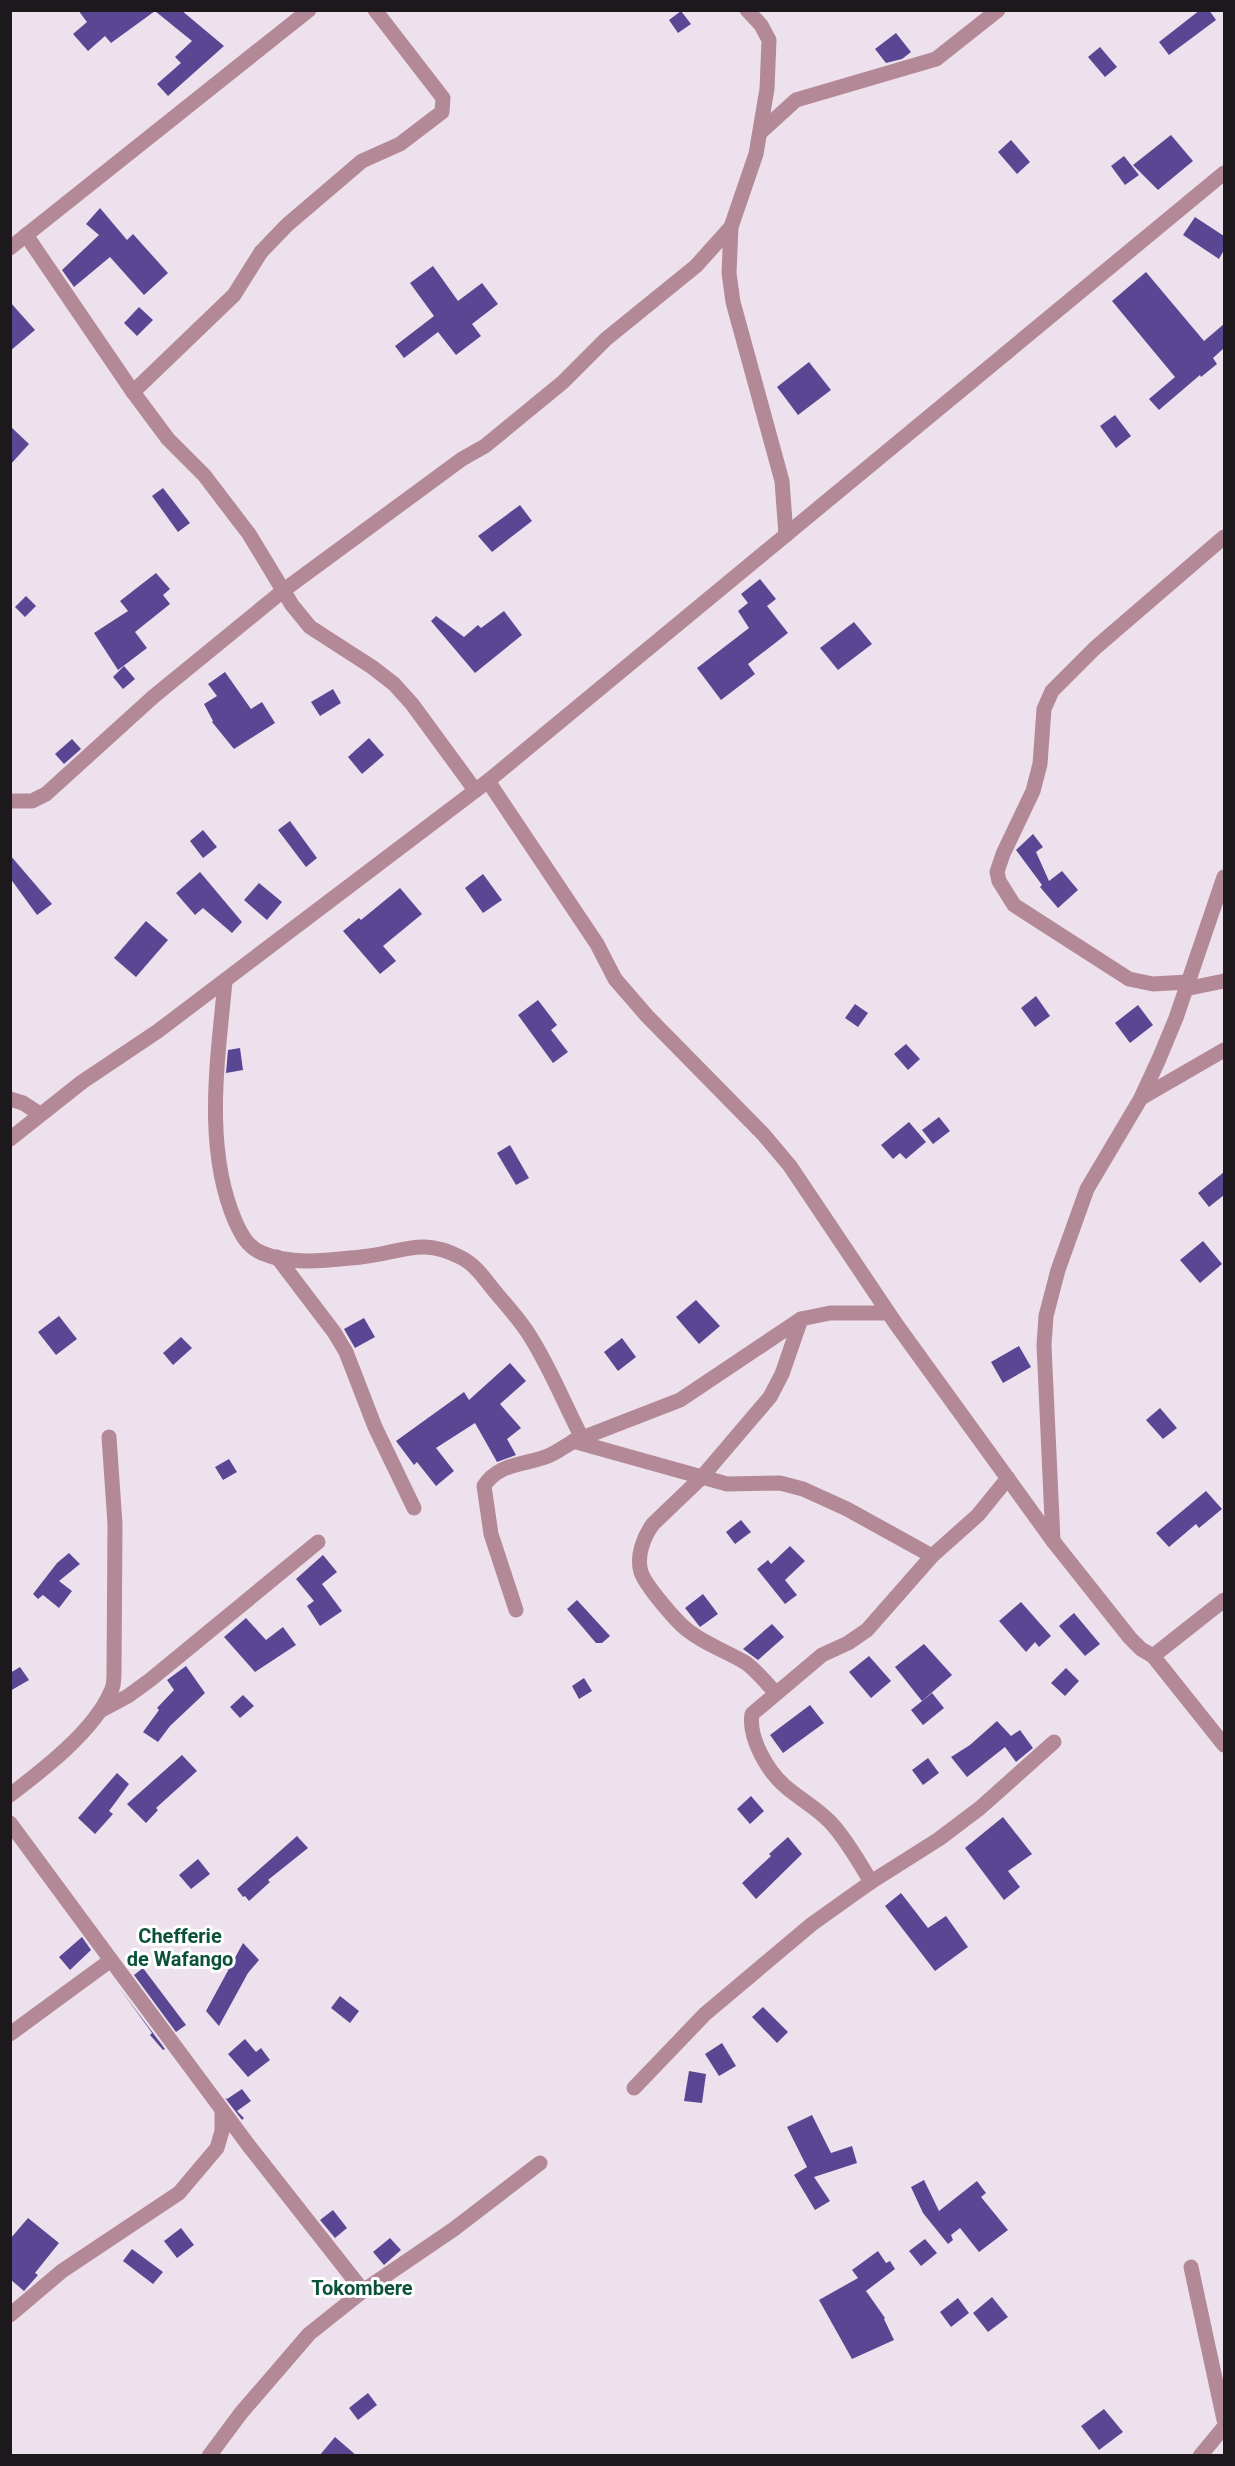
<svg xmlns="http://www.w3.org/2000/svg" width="1235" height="2466" font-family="Roboto,sans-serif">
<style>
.building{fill:#5a4794}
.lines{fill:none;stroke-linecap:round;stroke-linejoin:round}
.minor{stroke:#b48997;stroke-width:15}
.labels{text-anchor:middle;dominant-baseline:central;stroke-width:6;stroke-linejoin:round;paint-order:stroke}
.quarter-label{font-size:20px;font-weight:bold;fill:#0b5239;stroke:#fff}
</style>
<rect width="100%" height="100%" fill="#eee1ee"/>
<g class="building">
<polygon points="78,10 181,10 224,46 168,96 157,84 181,63 175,57 192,41 155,11 111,43 105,36 88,51 73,34 87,22"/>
<polygon points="1200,10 1209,10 1216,20 1169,55 1159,42"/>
<polygon points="681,11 691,24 678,33 669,20"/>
<polygon points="896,33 911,52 902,59 886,63 875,49"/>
<polygon points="1100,47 1117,67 1105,77 1088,57"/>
<polygon points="1171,135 1193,161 1158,190 1133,165"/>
<polygon points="1011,140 1030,162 1017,174 998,152"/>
<polygon points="1124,156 1139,175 1125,185 1111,166"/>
<polygon points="100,208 127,240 133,234 168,273 144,295 110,257 74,287 62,270 99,235 86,224"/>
<polygon points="1195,217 1224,236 1224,250 1219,259 1183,235"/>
<polygon points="433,266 458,301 482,283 498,304 472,324 481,336 456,355 438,332 404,358 395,346 434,316 410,283"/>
<polygon points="1146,272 1204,341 1224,324 1224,348 1213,358 1217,364 1201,377 1200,375 1159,410 1149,399 1175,377 1112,301"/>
<polygon points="10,302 35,330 10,351"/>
<polygon points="139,307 153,320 137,336 124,323"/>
<polygon points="809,362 831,390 798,415 777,387"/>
<polygon points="1115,415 1131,436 1116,448 1100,426"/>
<polygon points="10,426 29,444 10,465"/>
<polygon points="163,488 190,523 178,532 152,496"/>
<polygon points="520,505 532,521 492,552 478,536"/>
<polygon points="156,573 170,589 163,595 170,604 135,632 147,648 118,670 94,633 128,611 120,601"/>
<polygon points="760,579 776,599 767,606 788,633 748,664 755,674 721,700 697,668 749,628 738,611 748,603 741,594"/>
<polygon points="26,596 36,606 25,617 15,607"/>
<polygon points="504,611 522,635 475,673 431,621 436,616 464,637 478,625 481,628"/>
<polygon points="854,622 872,644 838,670 820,648"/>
<polygon points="124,666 135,679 123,689 113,677"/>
<polygon points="225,672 251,709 262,702 275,723 234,749 212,722 213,721 204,704 217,696 208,684"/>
<polygon points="333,689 341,703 320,716 311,702"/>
<polygon points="369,738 384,755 362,774 348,757"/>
<polygon points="72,739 81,749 64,764 55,754"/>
<polygon points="290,821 317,858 306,867 278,830"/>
<polygon points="203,830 217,847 203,858 190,841"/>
<polygon points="1033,834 1043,847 1036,852 1049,881 1062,871 1078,890 1058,908 1040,887 1042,885 1016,850"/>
<polygon points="10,855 52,904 37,915 10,878"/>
<polygon points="200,872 242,922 232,933 203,908 195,915 176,893"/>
<polygon points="483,874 502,900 483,913 465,888"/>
<polygon points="259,883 282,902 267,920 244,900"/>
<polygon points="400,888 422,914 383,946 396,961 380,974 343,931 359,918 361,920"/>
<polygon points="146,921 168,940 136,977 114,958"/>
<polygon points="1036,996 1050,1016 1035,1027 1021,1008"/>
<polygon points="538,1000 557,1025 551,1030 568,1052 553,1063 518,1015"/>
<polygon points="855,1004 868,1013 858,1027 845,1018"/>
<polygon points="1138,1005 1153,1025 1130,1043 1115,1023"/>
<polygon points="906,1044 920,1059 908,1070 894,1054"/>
<polygon points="240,1048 243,1070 226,1073 228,1050"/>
<polygon points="939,1117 950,1131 933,1144 922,1130"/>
<polygon points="909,1122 926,1142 906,1159 900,1153 893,1159 881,1145"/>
<polygon points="510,1145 529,1178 516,1185 497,1153"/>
<polygon points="1224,1172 1224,1195 1209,1207 1198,1193"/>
<polygon points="1203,1241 1222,1264 1200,1283 1180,1260"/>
<polygon points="696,1300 720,1326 699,1344 676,1317"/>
<polygon points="59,1316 77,1339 56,1355 38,1332"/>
<polygon points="364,1318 375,1337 355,1348 344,1329"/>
<polygon points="181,1337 192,1348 173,1365 163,1353"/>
<polygon points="622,1338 636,1357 618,1371 604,1352"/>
<polygon points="1019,1346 1031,1367 1003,1383 991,1362"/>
<polygon points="510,1363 526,1381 500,1404 521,1428 507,1439 516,1455 497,1462 475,1423 436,1448 454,1471 436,1486 417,1462 414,1465 396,1441 464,1392 469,1400"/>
<polygon points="1160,1408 1177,1428 1163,1439 1146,1420"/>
<polygon points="229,1459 237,1472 223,1480 215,1467"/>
<polygon points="1206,1491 1222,1509 1199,1528 1196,1524 1169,1547 1156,1533"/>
<polygon points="741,1520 751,1532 735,1544 726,1532"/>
<polygon points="790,1546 805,1561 785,1580 797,1595 785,1604 757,1569 768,1560 771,1564"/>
<polygon points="69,1553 80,1564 59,1581 72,1591 59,1608 43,1595 38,1599 33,1594 57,1563"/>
<polygon points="323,1555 337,1572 322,1584 342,1611 320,1626 307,1606 314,1601 296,1579"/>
<polygon points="703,1594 718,1614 700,1627 685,1608"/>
<polygon points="577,1600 610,1636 602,1643 596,1643 567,1609"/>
<polygon points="1021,1602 1051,1636 1039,1647 1035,1642 1026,1652 999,1621"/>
<polygon points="1074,1613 1100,1644 1085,1656 1059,1626"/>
<polygon points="246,1618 266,1640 283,1627 296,1645 255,1672 224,1637"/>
<polygon points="772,1624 784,1637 758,1660 743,1649"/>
<polygon points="924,1644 952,1675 922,1701 895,1667"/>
<polygon points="869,1656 891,1681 871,1698 849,1672"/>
<polygon points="186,1666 205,1693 170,1726 158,1742 143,1732 159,1710 157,1708 174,1690 167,1680"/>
<polygon points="20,1667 29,1680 10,1691 10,1673"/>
<polygon points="1066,1668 1079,1681 1065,1696 1051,1683"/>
<polygon points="584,1678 592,1691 579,1699 572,1686"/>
<polygon points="932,1693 944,1708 923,1725 911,1710"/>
<polygon points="243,1695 254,1706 240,1718 230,1707"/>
<polygon points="810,1705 824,1723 783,1753 770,1735"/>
<polygon points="997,1721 1011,1736 1020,1730 1033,1748 1016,1762 1005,1747 967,1777 951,1757 970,1745"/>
<polygon points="182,1755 197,1771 156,1808 158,1810 146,1823 127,1804"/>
<polygon points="928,1758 939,1773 923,1785 912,1770"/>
<polygon points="117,1773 129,1784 109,1811 113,1814 95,1834 78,1818"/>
<polygon points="751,1796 764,1811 750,1824 737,1809"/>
<polygon points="1003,1817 1032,1854 1008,1871 1020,1887 1004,1900 965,1848"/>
<polygon points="297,1836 308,1848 268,1880 270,1882 249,1901 245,1896 243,1897 237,1889"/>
<polygon points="788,1837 802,1854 756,1899 742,1883 771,1856 769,1854"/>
<polygon points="198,1859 210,1874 191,1889 179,1875"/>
<polygon points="901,1893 928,1928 946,1916 968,1947 935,1971 885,1906"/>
<polygon points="82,1937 91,1950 70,1970 59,1957"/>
<polygon points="243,1943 259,1960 248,1973 219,2026 206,2011"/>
<polygon points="143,1968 186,2025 176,2032 134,1975"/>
<polygon points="118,1986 165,2049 163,2050 150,2035 152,2033"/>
<polygon points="340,1996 359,2011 350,2023 331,2008"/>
<polygon points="763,2007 788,2032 777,2043 752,2017"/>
<polygon points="245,2039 256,2052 261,2048 270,2060 248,2077 228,2054"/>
<polygon points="722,2043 736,2066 719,2076 705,2054"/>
<polygon points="689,2071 706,2074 702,2103 684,2101"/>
<polygon points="242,2089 251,2101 237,2111 244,2118 242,2120 225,2098 227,2099"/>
<polygon points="812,2115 831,2153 852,2146 857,2163 814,2177 830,2201 815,2210 794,2175 807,2167 787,2127"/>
<polygon points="924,2180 939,2211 977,2181 986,2193 981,2197 1008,2230 979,2252 960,2228 951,2235 953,2240 948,2244 923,2213 911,2187"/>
<polygon points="333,2210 347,2228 335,2238 320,2220"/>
<polygon points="28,2218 59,2243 35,2273 38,2275 24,2291 10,2279 10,2239"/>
<polygon points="181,2228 194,2245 177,2258 164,2241"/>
<polygon points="390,2238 401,2250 384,2265 373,2252"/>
<polygon points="925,2239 937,2253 921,2266 909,2251"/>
<polygon points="132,2249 163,2272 153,2284 123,2261"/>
<polygon points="878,2251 886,2263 890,2261 895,2269 866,2291 885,2318 884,2319 894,2340 852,2359 819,2300 858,2278 852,2270"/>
<polygon points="992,2297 1008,2317 988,2332 973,2313"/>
<polygon points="958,2298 969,2313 951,2327 940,2312"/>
<polygon points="368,2393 377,2405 358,2420 349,2408"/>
<polygon points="1104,2409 1123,2432 1099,2450 1081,2426"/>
<polygon points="335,2437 357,2456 319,2456"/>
</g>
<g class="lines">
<g class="minor">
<polyline points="762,131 796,100 936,59 998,10"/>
<polyline points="731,227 729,273 733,302 782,481 786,535"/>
<polyline points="26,235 133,392 168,439 204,475 249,534 292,605 310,627 372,667 394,684 412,704 475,790"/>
<polyline points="10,248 309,10"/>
<polyline points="133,392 234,295 261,252 287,225 362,161 400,144 442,112 443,98 375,10"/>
<polyline points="488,781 597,944 615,979 647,1016 764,1135 790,1166 896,1324 1053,1541 1130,1638 1141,1649 1153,1656 1224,1745"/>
<polyline points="10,801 32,801 46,794 153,697 284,590 462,459 485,446 563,382 606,339 696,266 731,227 756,154 767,89 769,40 761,25 747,10"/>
<path d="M 225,981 C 218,1059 203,1148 236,1223 C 242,1236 248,1247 262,1253 C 292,1266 330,1260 361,1257 C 402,1253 421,1236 462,1258 C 477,1266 486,1281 497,1294 C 507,1306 519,1319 528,1333 C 549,1365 564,1403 582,1438 L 680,1400 L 801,1319 L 830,1313 L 888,1313"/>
<polyline points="1187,982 1153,984 1129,979 1014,905 999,881 997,872 1003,854 1033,791 1040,764 1044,709 1052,691 1095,648 1224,537"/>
<polyline points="1185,989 1224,981"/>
<polyline points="1141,1098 1224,1050"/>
<polyline points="10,1099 23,1103 40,1114"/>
<polyline points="10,1139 82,1082 158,1031 488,781 1224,173"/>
<polyline points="277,1257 334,1332 346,1352 375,1427 414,1508"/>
<polyline points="573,1441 727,1484 780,1483 803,1489 847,1509 932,1556 978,1515 1008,1478"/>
<polyline points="1053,1541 1044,1345 1046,1316 1058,1270 1087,1189 1141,1098 1159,1059 1176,1018 1224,877"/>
<path d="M 932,1556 L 867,1630 L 848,1643 L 822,1655 L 752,1714 C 748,1738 768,1772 786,1787 C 801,1800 819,1809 832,1824 C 848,1842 859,1862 871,1882 L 939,1839 L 980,1808 L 1054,1742"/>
<path d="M 516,1610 L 491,1534 L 484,1486 C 498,1463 525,1465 548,1456 C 560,1451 569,1442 582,1438"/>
<polyline points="1153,1656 1224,1600"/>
<path d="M 776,1693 C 766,1683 757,1671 746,1663 C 728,1652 707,1645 690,1632 C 678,1624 645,1585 641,1572 C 636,1556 644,1536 653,1524 L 701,1478 L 770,1397 L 782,1374 L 801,1319"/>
<polyline points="100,1711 128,1696 150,1680 318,1542"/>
<path d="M 10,1795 C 43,1770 95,1730 111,1691 C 114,1686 114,1679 114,1673 L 115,1524 L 109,1437"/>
<polyline points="10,1823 111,1960"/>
<polyline points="10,2034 111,1960 249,2146 363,2291 309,2334 241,2413 209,2456"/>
<polyline points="634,2088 705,2014 812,1924 871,1882"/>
<polyline points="1191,2267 1224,2420"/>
<polyline points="363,2291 454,2229 540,2163"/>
<polyline points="10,2315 62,2271 179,2193 217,2148 222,2131 222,2110"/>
<polyline points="1200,2456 1224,2427"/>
</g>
</g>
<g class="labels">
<g class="quarter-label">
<text x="180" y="1936">Chefferie<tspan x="180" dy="23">de Wafango</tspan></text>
<text x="362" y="2288">Tokombere</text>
</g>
</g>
<rect width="1235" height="2466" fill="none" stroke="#1c181c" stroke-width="24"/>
</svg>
